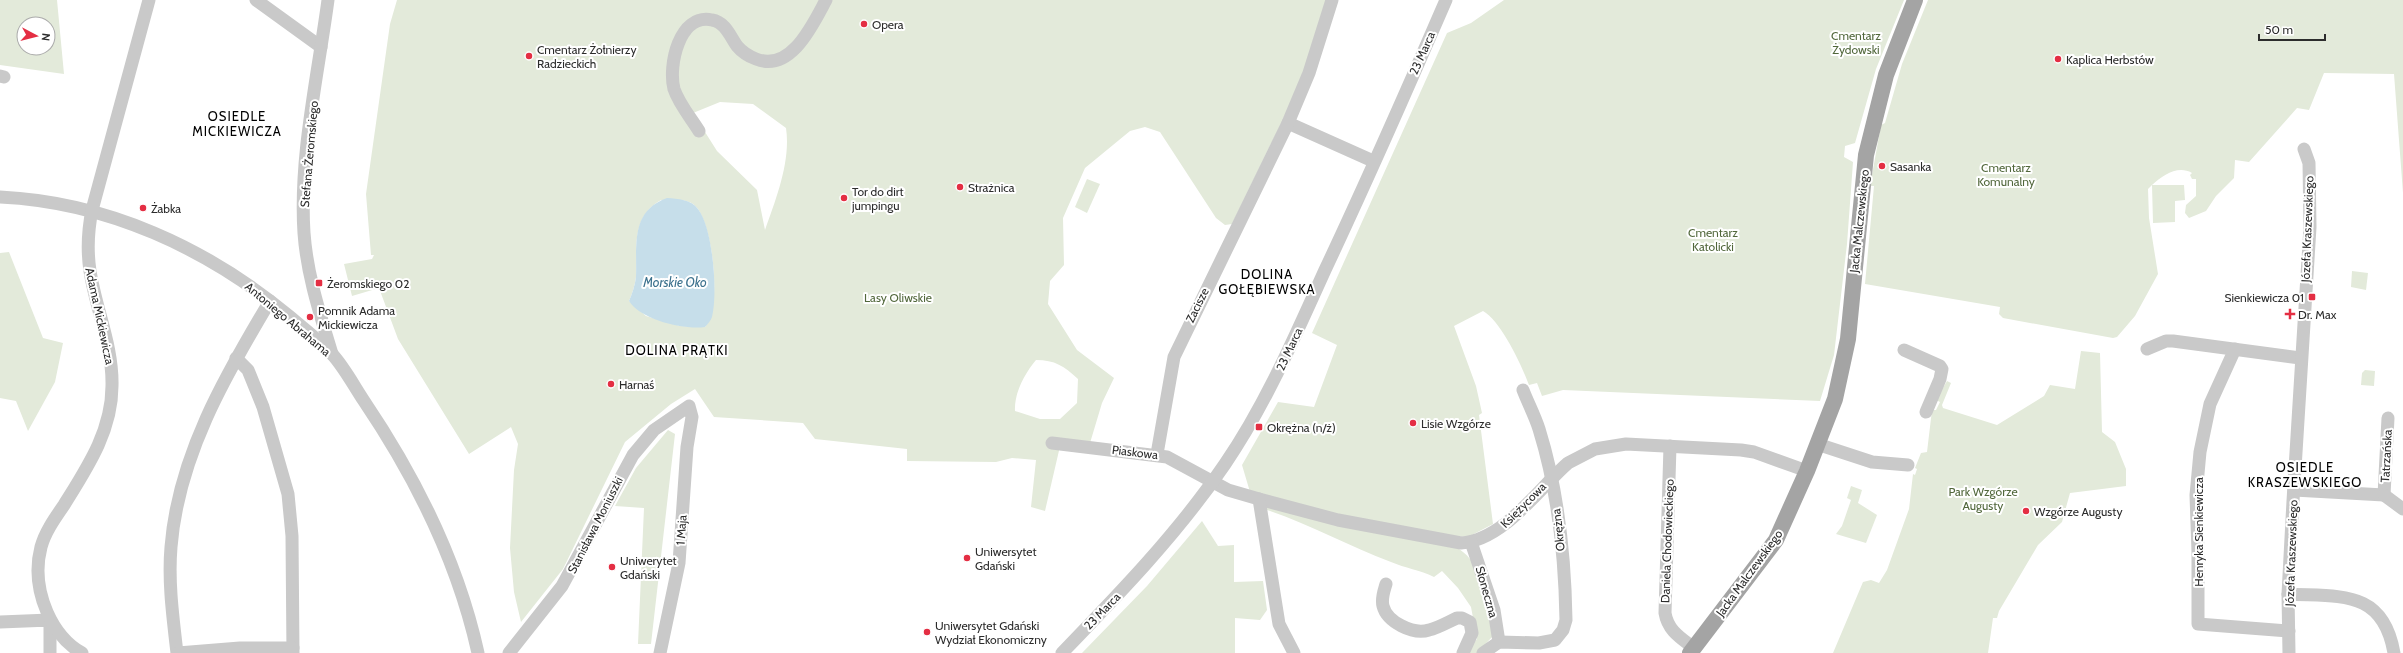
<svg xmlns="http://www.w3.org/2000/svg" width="2403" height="653" font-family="Cabin,sans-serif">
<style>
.green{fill:#e3eada;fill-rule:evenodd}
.water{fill:#c6deea}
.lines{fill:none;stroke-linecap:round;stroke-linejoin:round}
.minor{stroke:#c9c9c9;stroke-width:13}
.major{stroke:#a4a4a4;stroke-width:16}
.poi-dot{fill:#e42e43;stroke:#fff;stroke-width:1.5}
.labels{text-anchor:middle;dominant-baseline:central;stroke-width:4;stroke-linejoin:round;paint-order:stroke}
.poi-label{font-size:12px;fill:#2c2c2c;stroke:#fff;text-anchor:start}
.park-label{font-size:12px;fill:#51673b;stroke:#fff}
.street-label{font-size:12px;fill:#2c2c2c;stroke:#fff}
.neighbourhood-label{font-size:13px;letter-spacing:1px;fill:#000;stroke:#fff}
.water-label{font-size:13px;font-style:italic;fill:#3c718d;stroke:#fff}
</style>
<rect width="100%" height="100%" fill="#fff"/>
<g class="green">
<path d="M 0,0 L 57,0 L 64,74 L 0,65 ZM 24,24 L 48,24 L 48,48 L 24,48 Z"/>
<path d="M 397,0 L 1328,0 L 1306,72 L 1232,224 L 1225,225 L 1216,218 L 1160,132 L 1145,127 L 1130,131 L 1085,168 L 1063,218 L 1064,265 L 1050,281 L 1048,304 L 1077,350 L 1114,378 L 1102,403 L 1090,443 L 1061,442 L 1045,511 L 1031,507 L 1036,460 L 1012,458 L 996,462 L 907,461 L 907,449 L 815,439 L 803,423 L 714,417 L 695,389 L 671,404 L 625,442 L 563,569 L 521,622 L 514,592 L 510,548 L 514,470 L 518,444 L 511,427 L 469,454 L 398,339 L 379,288 L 352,296 L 344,264 L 372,259 L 374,255 L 371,255 L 366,194 L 390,24 ZM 720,102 L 753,104 L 786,128 C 791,161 776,199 765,230 L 757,190 L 717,151 L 693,113 ZM 661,200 C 673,200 690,197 698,209 C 713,230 722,307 705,327 L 680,326 L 646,316 L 629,301 C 632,294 635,285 636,277 C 637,248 631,217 661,200 ZM 1036,360 C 1055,360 1064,366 1078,379 L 1077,403 L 1060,419 L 1040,419 L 1015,411 C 1014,393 1025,373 1036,360 Z"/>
<path d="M 1504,0 L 1904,0 L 1876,69 L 1855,143 L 1845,146 L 1844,157 L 1853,162 L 1847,244 L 1834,355 L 1820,401 L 1563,390 L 1542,396 L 1537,383 L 1529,385 C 1522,366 1501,321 1483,311 L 1454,326 L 1476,386 L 1482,413 L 1479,415 L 1493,524 L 1470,536 L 1456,537 L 1371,523 L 1250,492 L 1242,465 L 1278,402 L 1314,407 L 1337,345 L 1312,333 L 1447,33 L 1471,23 Z"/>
<path d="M 1928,0 L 2403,0 L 2403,193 L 2394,74 L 2324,73 L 2309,110 L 2297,108 L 2249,162 L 2235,160 L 2234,178 L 2216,196 L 2206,211 L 2189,218 L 2185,213 L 2186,205 L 2196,196 L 2196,179 L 2192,179 L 2190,175 L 2192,173 C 2178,165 2163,175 2152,185 L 2184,185 L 2185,200 L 2175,201 L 2175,222 L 2153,223 L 2152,185 L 2148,189 L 2149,218 L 2158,274 L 2135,316 L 2117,337 L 2113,338 L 2003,318 L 1999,314 L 2000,307 L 1865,284 L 1874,186 L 1870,186 L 1881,125 L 1885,123 L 1902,64 Z"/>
<polygon points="1087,179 1100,184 1087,213 1075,207"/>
<polygon points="9,252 43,338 63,343 55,382 28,431 16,401 0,398 0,253"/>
<polygon points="2352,271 2368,273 2366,290 2351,287"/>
<polygon points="2081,351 2100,353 2102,432 2115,442 2126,469 2126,486 2070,493 2062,522 2038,545 1999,611 1997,618 1993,618 1988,653 1833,653 1863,582 1871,580 1879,583 1887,570 1909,509 1913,474 1915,475 1917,469 1915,468 1921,453 1927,452 1932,410 1936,410 1940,402 1936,400 1947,381 1951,383 1942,405 1943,408 1997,425 2044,396 2050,385 2075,389"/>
<polygon points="2365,370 2375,371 2374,386 2361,385 2362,373"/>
<polygon points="668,430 675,434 651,644 638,644 644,508 615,506 636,468"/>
<polygon points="1851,486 1862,490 1858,503 1877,515 1866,543 1836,534 1842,526 1851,500 1847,498"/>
<path d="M 1266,506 L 1437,542 C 1445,544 1457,546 1463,552 C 1486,570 1487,610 1493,636 L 1477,653 L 1466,653 L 1477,639 L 1471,607 L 1458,588 L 1442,571 L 1434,577 C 1420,570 1405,568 1391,562 C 1349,546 1309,524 1267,510 Z"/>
<polygon points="1202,521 1218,546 1234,545 1234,582 1263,581 1267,610 1260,620 1235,618 1235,653 1082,653 1147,586"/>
</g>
<path class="water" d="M 667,198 C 678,199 691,199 698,209 C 713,228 718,293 712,317 C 711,320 708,324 705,327 C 684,330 641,320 629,301 C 632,294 635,285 636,277 C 637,246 630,211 667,198 Z"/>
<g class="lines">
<g class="minor">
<polyline points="256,0 321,47"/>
<path d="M 328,0 C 318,75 299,157 304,233 C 307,275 320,314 332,354"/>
<polyline points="0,76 4,77"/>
<polyline points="1288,123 1373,161"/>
<path d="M 699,131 C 691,118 679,104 674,89 C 668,66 679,13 712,20 C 725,22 730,36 737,46 C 742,52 748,56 756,59 C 791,73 813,24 826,0"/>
<path d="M 0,197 C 107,202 207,248 289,316 C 303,328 319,340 332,354 C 344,367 354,386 364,401 C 416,478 458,562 478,653"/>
<polyline points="2147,349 2166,341 2173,341 2300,358"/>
<polyline points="2235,349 2210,404 2200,452 2196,495 2198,552 2198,624 2289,631"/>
<polyline points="1904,350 1940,366 1942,369 1940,379 1926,412"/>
<polyline points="236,358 248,370 263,407 288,494 292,536 293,653"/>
<path d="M 1052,443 L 1167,457 L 1228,490 L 1259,499 L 1338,520 L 1461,543 C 1504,540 1538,489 1568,463 L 1595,449 L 1626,444 L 1741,450 L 1754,452 L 1807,471"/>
<polyline points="1817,444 1872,462 1908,465"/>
<path d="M 1670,446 L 1665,613 C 1668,631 1681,638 1694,648"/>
<polyline points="1157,454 1174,357 1288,123 1309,73 1332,0"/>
<polyline points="2294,490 2384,495 2388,418"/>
<polyline points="2384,495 2403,509"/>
<polyline points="1259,499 1279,624 1294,653"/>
<polyline points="1471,542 1494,610 1499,642"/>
<path d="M 1386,584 C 1384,591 1381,598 1383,606 C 1387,622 1413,635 1429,630 C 1438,628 1448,622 1457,618 L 1462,618 L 1470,622 L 1472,633 L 1463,653"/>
<path d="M 2288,594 C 2340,597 2383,589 2394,653"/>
<polyline points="0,622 50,620 50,653"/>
<path d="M 82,653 C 66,644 54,628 47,612 C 38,591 35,570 41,547 C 45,532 55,518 64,505 C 87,468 112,431 112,386 C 113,346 96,310 90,271 C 87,251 88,230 92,210 L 149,0"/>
<path d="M 177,653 C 173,618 168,582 171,547 C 178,457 225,376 270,301"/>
<polyline points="178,653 240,648 293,648"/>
<polyline points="509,653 562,586 633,455 654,430 689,406 692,417 687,447 679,563 660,653"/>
<path d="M 1062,653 C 1120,593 1178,533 1225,464 C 1266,404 1295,336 1325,270 C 1367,181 1407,90 1446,0"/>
<path d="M 1483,653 L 1499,642 L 1539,643 L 1555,640 L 1563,630 L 1566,620 C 1565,557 1558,490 1539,429 C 1535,416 1528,403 1523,390"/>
<polyline points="2289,653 2288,594 2293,501 2310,227 2309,163 2304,149"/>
</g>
<polyline class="major" points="1690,653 1776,540 1807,471 1835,399 1848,339 1866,155 1886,75 1915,0"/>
</g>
<g class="poi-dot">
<circle cx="864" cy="24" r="4"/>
<circle cx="529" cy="56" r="4"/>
<circle cx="2058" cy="59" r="4"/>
<circle cx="1882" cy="166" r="4"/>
<circle cx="960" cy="187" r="4"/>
<circle cx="844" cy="198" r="4"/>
<circle cx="143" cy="208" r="4"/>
<rect x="315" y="279" width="8" height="8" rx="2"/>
<rect x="2308" y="293" width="8" height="8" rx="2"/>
<path d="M2288 308h4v4h4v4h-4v4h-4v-4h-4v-4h4z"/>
<circle cx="310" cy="317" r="4"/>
<circle cx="611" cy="384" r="4"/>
<circle cx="1413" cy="423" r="4"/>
<rect x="1255" y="423" width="8" height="8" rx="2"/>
<circle cx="2026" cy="511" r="4"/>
<circle cx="967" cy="558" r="4"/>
<circle cx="612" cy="567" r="4"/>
<circle cx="927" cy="632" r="4"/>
</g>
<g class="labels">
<g class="poi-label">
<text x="872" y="24">Opera</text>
<text x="537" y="49">Cmentarz Żołnierzy<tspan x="537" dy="14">Radzieckich</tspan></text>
<text x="2066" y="59">Kaplica Herbstów</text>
<text x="1890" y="166">Sasanka</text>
<text x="968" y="187">Strażnica</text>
<text x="852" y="191">Tor do dirt<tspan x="852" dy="14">jumpingu</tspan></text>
<text x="151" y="208">Żabka</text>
<text x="327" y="283">Żeromskiego 02</text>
<text x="2304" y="297" text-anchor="end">Sienkiewicza 01</text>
<text x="318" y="310">Pomnik Adama<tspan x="318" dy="14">Mickiewicza</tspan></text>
<text x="2298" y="314">Dr. Max</text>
<text x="619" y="384">Harnaś</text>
<text x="1421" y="423">Lisie Wzgórze</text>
<text x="1267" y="427">Okrężna (n/ż)</text>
<text x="2034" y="511">Wzgórze Augusty</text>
<text x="975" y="551">Uniwersytet<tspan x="975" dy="14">Gdański</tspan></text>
<text x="620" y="560">Uniwerytet<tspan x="620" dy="14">Gdański</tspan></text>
<text x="935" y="625">Uniwersytet Gdański<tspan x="935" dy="14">Wydział Ekonomiczny</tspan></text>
</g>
<g class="park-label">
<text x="1856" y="35">Cmentarz<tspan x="1856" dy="14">Żydowski</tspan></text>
<text x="2006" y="167">Cmentarz<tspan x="2006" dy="14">Komunalny</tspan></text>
<text x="1713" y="232">Cmentarz<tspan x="1713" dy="14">Katolicki</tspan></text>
<text x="898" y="297">Lasy Oliwskie</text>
<text x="1983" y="491">Park Wzgórze<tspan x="1983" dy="14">Augusty</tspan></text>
</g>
<g class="street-label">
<text transform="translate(1422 53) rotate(-66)">23 Marca</text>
<text transform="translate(309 154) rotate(-85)">Stefana Żeromskiego</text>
<text transform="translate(1859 221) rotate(-84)">Jacka Malczewskiego</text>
<text transform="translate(2307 229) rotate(-88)">Józefa Kraszewskiego</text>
<text transform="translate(1197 305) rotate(-64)">Zacisze</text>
<text transform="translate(100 316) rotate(78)">Adama Mickiewicza</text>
<text transform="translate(288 319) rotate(40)">Antoniego Abrahama</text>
<text transform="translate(1289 349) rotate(-65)">23 Marca</text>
<text transform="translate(1135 452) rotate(7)">Piaskowa</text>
<text transform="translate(2386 456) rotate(-87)">Tatrzańska</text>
<text transform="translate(1523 505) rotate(-45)">Księżycowa</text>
<text transform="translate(595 525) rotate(-63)">Stanisława Moniuszki</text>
<text transform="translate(681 530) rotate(-86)">1 Maja</text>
<text transform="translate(1558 530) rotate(-96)">Okrężna</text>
<text transform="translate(2198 532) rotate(-90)">Henryka Sienkiewicza</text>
<text transform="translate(1667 541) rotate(-88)">Daniela Chodowieckiego</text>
<text transform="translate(2291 553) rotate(-88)">Józefa Kraszewskiego</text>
<text transform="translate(1749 573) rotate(-54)">Jacka Malczewskiego</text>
<text transform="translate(1487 592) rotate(74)">Słoneczna</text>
<text transform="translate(1102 611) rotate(-46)">23 Marca</text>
</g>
<g class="neighbourhood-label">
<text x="237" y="116">OSIEDLE<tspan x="237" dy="15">MICKIEWICZA</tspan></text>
<text x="1267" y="274">DOLINA<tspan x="1267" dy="15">GOŁĘBIEWSKA</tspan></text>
<text x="677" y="350">DOLINA PRĄTKI</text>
<text x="2305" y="467">OSIEDLE<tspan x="2305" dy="15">KRASZEWSKIEGO</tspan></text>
</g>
<g class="water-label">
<text x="675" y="282">Morskie Oko</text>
</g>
</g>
<g transform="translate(36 36) rotate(97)"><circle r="19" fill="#ffffff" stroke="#ababab"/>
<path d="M0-3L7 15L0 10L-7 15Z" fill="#e42e43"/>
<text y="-6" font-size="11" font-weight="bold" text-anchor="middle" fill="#2c2c2c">N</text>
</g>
<path d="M2259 34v6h66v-6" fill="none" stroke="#2c2c2c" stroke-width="2"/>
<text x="2265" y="34" font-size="12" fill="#2c2c2c" stroke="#ffffff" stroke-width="3" paint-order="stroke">50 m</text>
</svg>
